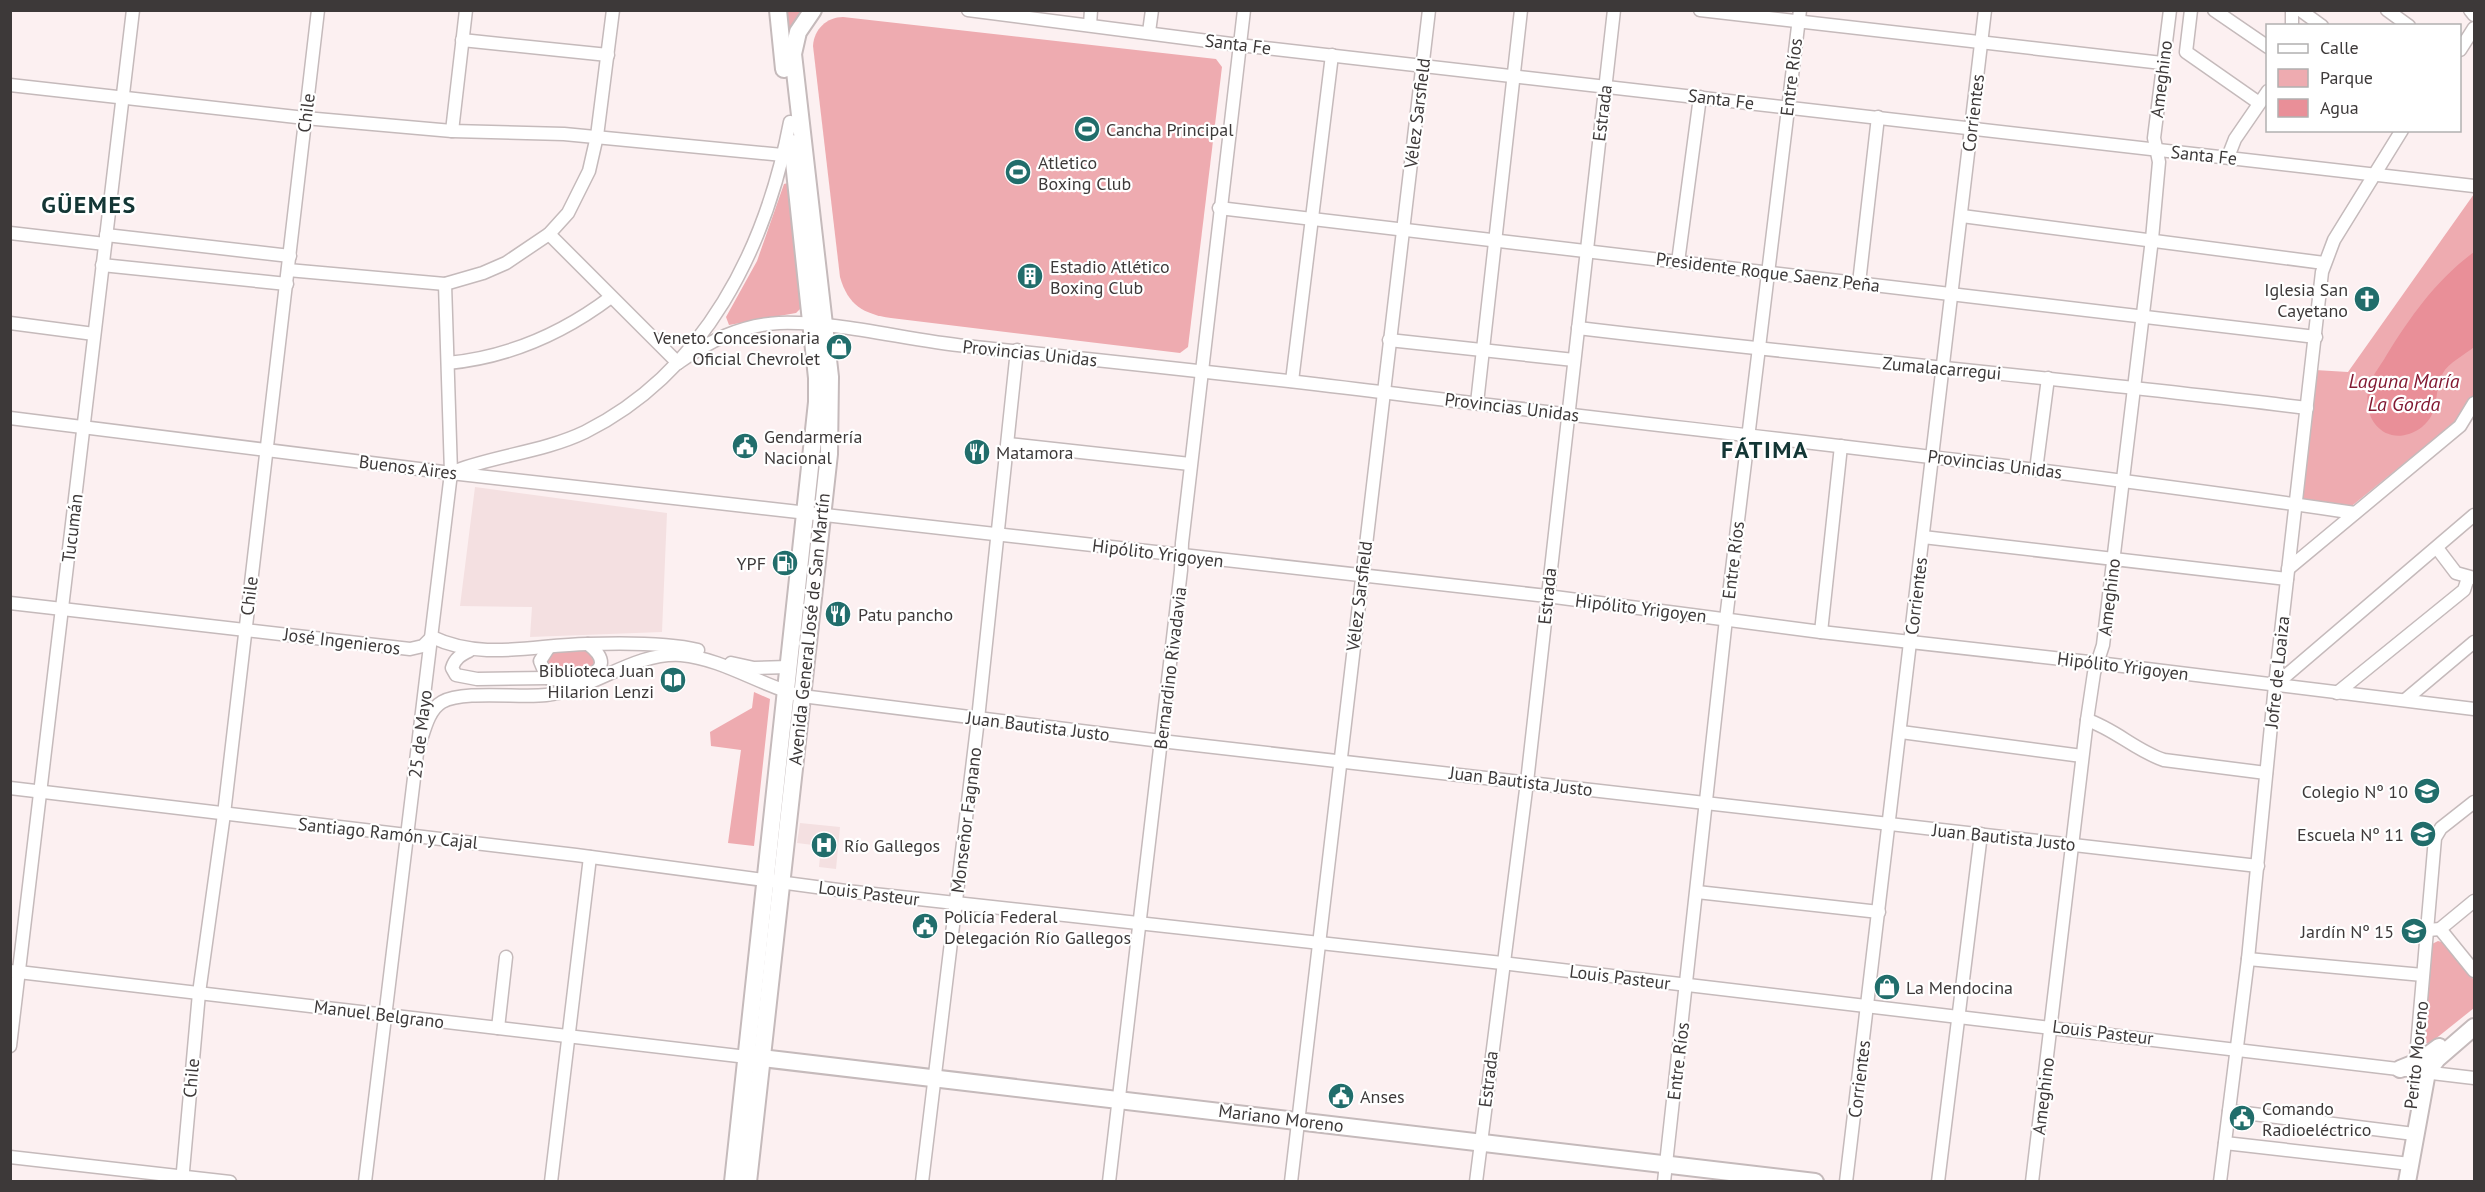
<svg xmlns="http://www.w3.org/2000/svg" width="2485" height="1192" font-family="'PT Sans',sans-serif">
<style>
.built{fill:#f4e0e1}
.green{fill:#eeabb0}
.water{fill:#e98f98}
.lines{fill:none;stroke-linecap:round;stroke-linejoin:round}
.minor-casing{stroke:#c5babb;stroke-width:15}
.major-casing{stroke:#c5babb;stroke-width:20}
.minor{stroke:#fff;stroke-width:12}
.major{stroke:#fff;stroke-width:16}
.labels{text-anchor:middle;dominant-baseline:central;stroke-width:4.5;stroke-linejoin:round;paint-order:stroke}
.street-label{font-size:18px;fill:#3d3939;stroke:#fff}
.poi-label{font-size:18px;fill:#3d3939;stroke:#fff;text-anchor:start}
.water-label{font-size:20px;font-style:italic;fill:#821932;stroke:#fff}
.district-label{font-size:24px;font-weight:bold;letter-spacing:1.5px;fill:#133635;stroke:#fff}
</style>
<rect width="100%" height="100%" fill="#fcf0f1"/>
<g class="built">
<polygon points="475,487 667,513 662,632 530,637 532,607 460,606"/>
<polygon points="800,823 840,827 836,869 819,867 821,846 797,843"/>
</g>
<g class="green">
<polygon points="785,11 807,11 794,31 788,33"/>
<path d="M 843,17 L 1216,59 L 1222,67 L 1188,347 L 1180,353 L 891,318 C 863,314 848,305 840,277 L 813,46 C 814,29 827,17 843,17 Z"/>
<polygon points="788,183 801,308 796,313 729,325 726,317 757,261 784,184"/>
<polygon points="2474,194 2473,398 2460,418 2348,509 2300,500 2315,370 2348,372"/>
<polygon points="587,649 594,657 595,664 588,674 550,676 545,658 552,651"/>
<polygon points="754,692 770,699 754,846 728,843 741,750 711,746 710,732 752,708"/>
<polygon points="2438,941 2445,943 2474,980 2474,1008 2429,1044 2424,1042 2432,944"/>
</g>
<path class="water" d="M 2474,252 L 2474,347 C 2466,354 2448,363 2443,373 C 2433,391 2441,412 2422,427 C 2388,452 2358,419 2370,384 C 2373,374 2381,365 2386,356 C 2410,317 2437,279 2474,252 Z"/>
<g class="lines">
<defs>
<g id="minor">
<polyline points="968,10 1239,45 2474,186"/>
<polyline points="1700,10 2162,63"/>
<polyline points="2191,10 2186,52 2259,103"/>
<polyline points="2214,10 2268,47"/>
<polyline points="2300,10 2322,26"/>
<polyline points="2387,10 2409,26"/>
<polyline points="2470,10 2474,15"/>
<polyline points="1090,25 1091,10"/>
<polyline points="2292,26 2292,10"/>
<polyline points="1149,32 1152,10"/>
<polyline points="462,40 608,55"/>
<polyline points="2460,50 2474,28"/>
<polyline points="10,85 305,118 452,131 564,134 793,156"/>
<polyline points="452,131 466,10"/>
<polyline points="2228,157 2235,139 2268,91"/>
<polyline points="1219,208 2316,337"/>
<polyline points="1962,216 2324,263"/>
<polyline points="10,233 105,244"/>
<polyline points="549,234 678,363"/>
<polyline points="106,235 290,256"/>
<polyline points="1678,262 1700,97"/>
<polyline points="102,265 287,284"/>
<polyline points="288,270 445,284 483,273 506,263 549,234 568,213 589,171 597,136 613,10"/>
<polyline points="1859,283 1878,117"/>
<polyline points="10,323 94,334"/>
<path d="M 1578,328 C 1820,357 2064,378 2307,408"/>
<polyline points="1389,340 1574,360"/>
<path d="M 448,363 C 510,357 562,334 611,297"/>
<path d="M 678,363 C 709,341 741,325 779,323 C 838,321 906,340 966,346 C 1104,361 1243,375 1381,392 C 1706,432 2031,465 2355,513"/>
<polyline points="1292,381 1332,55"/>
<polyline points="1477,403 1521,10"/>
<polyline points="10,418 451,473 1547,596 1821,632 2098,663 2474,709"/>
<polyline points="1008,444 1190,464"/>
<polyline points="2036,470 2048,378"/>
<path d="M 455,471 C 497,455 543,452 585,432 C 705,372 766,248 790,122"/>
<polyline points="1923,537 2287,579"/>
<polyline points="2437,548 2456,573 2474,578"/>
<polyline points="2288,569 2460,426 2474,403"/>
<polyline points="10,603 410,649 423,646 432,637"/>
<polyline points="1821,632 1841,446"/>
<path d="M 432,637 C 482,661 534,645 587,644 C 618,643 670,643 698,650"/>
<path d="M 549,647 L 540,661 L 547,678 C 571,684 626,674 588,644"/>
<path d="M 469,651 C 461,655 455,658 452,668 L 456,675 L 477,679 L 547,678"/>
<polyline points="731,663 754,668 788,667"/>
<polyline points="2275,685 2474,515"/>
<polyline points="2337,693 2464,590 2468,578"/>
<polyline points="2405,700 2474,642"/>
<path d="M 2087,720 C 2115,729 2136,751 2164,760 L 2266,773"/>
<polyline points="1901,732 2082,756"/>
<path d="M 419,746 C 424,732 428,710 442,702 C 463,690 520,698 546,695 C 593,690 633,652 681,655 C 724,659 761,686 802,696 L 1161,741 L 2258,866"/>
<polyline points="10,788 576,855 846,891 1502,963 2474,1078"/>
<polyline points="1697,892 1879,912"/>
<polyline points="2440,929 2474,971"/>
<polyline points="2428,930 2440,929 2474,901"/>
<polyline points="2248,959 2423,975"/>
<polyline points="10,971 747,1057"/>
<polyline points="498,1028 506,957"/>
<polyline points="10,1046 133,10"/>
<polyline points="2415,1070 2435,838 2441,828 2474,802"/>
<polyline points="2229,1111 2414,1134"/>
<polyline points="2225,1143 2410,1164"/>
<polyline points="10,1157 230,1182"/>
<polyline points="182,1182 199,993 224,814 318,10"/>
<polyline points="365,1182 451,473 445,284"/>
<polyline points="551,1182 590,857"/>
<polyline points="922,1182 978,719 1017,350"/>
<polyline points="1109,1182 1181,570 1182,543 1244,10"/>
<polyline points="1291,1182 1429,10"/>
<polyline points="1476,1182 1527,782 1614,10"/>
<polyline points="1664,1182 1726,619 1800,10"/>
<polyline points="1846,1182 1985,10"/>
<polyline points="1938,1182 1981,834"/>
<polyline points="2032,1182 2087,720 2094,673 2103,645 2152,239 2159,162 2154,138 2170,10"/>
<polyline points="2220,1182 2248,959 2275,685 2322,272 2334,240 2402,130"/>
</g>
<g id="major">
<polyline points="778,10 784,69"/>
<polyline points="753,1057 1815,1182"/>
<polyline points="2400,1069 2420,1061 2439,1047"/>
<polyline points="733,1182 817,402 817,378 792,143"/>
<polyline points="748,1182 829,454 830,377 793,54 798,32 813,10"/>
<polyline points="2407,1182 2427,1072 2437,1059 2474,1027"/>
</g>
</defs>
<use href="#minor" class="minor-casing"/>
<use href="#major" class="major-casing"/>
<use href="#minor" class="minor"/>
<use href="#major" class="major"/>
</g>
<defs>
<symbol id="stadium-disc" viewBox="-11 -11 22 22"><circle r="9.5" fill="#216d6b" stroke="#fff"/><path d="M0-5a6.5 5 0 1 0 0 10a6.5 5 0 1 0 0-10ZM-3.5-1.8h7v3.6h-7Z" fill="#fff"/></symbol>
<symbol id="building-disc" viewBox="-11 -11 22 22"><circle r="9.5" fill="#216d6b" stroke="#fff"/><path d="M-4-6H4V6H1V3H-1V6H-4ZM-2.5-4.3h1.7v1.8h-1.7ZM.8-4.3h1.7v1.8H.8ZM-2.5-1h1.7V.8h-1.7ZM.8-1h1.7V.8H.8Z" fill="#fff"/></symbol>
<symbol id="church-disc" viewBox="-11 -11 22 22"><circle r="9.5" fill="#216d6b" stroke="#fff"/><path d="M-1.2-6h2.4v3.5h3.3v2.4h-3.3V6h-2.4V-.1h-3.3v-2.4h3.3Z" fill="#fff"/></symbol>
<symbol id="shop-disc" viewBox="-11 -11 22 22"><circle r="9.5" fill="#216d6b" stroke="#fff"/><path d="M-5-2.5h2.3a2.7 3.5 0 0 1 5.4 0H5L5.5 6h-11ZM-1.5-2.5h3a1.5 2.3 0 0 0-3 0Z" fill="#fff"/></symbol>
<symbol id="civic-disc" viewBox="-11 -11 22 22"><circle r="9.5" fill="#216d6b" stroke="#fff"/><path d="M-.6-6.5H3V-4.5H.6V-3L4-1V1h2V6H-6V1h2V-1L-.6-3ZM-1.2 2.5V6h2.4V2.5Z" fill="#fff"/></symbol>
<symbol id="restaurant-disc" viewBox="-11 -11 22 22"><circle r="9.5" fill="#216d6b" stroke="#fff"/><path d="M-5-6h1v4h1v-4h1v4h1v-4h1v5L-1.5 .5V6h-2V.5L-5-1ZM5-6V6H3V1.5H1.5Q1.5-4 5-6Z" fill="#fff"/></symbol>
<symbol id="fuel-disc" viewBox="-11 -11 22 22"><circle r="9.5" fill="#216d6b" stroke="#fff"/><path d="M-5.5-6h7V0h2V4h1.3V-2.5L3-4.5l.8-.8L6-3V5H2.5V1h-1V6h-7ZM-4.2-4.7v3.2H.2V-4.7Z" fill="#fff"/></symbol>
<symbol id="library-disc" viewBox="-11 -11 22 22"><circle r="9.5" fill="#216d6b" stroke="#fff"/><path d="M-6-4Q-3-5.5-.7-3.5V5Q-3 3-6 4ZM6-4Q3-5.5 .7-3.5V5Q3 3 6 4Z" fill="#fff"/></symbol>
<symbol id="school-disc" viewBox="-11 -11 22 22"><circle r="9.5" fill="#216d6b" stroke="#fff"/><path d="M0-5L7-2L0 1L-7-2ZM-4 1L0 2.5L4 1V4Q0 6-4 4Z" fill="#fff"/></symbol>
<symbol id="hospital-disc" viewBox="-11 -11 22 22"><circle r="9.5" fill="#216d6b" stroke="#fff"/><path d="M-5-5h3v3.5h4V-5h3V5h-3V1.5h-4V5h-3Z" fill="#fff"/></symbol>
</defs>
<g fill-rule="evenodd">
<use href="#stadium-disc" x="1072" y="114" width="30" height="30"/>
<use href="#stadium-disc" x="1003" y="157" width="30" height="30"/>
<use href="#building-disc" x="1015" y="261" width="30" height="30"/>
<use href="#church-disc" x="2352" y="284" width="30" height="30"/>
<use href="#shop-disc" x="824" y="332" width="30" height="30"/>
<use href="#civic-disc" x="730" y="431" width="30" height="30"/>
<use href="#restaurant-disc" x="962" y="437" width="30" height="30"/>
<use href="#fuel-disc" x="770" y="548" width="30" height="30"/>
<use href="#restaurant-disc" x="823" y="599" width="30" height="30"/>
<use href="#library-disc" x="658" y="665" width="30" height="30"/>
<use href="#school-disc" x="2412" y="776" width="30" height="30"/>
<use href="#school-disc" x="2408" y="819" width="30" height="30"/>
<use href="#hospital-disc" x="809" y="830" width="30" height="30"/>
<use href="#civic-disc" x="910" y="911" width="30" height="30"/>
<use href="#school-disc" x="2399" y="916" width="30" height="30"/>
<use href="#shop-disc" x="1872" y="972" width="30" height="30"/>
<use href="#civic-disc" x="1326" y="1081" width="30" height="30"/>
<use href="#civic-disc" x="2227" y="1103" width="30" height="30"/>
</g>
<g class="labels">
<g class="street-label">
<text transform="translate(1238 44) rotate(7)">Santa Fe</text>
<text transform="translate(1791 77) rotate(-83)">Entre Ríos</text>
<text transform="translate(2161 79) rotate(-83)">Ameghino</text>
<text transform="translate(1721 99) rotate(7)">Santa Fe</text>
<text transform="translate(306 113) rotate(-83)">Chile</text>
<text transform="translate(1417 113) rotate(-83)">Vélez Sarsfield</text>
<text transform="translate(1602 113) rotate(-83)">Estrada</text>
<text transform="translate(1973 113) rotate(-83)">Corrientes</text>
<text transform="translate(2204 155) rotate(6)">Santa Fe</text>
<text transform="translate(1768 272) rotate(7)">Presidente Roque Saenz Peña</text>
<text transform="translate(1030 353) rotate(6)">Provincias Unidas</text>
<text transform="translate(1942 368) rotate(5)">Zumalacarregui</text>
<text transform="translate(1512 407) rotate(7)">Provincias Unidas</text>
<text transform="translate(1995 464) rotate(7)">Provincias Unidas</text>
<text transform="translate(408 467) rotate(7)">Buenos Aires</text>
<text transform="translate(72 528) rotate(-83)">Tucumán</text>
<text transform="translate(1158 553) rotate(7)">Hipólito Yrigoyen</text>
<text transform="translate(1733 560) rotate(-83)">Entre Ríos</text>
<text transform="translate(249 596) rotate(-83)">Chile</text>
<text transform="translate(1359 596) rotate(-83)">Vélez Sarsfield</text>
<text transform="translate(1547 596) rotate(-84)">Estrada</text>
<text transform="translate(1916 596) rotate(-83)">Corrientes</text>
<text transform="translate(2109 597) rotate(-83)">Ameghino</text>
<text transform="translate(1641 608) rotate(7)">Hipólito Yrigoyen</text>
<text transform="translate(809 629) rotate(-84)">Avenida General José de San Martín</text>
<text transform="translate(342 641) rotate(7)">José Ingenieros</text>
<text transform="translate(2123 666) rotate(7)">Hipólito Yrigoyen</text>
<text transform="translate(1170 668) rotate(-83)">Bernardino Rivadavia</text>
<text transform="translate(2277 672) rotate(-84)">Jofre de Loaiza</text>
<text transform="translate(1038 726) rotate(7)">Juan Bautista Justo</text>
<text transform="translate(420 734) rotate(-83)">25 de Mayo</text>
<text transform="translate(1521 781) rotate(7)">Juan Bautista Justo</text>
<text transform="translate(966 820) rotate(-83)">Monseñor Fagnano</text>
<text transform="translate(388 833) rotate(6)">Santiago Ramón y Cajal</text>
<text transform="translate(2004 837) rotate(6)">Juan Bautista Justo</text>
<text transform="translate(869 893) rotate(7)">Louis Pasteur</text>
<text transform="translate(1620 977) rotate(7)">Louis Pasteur</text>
<text transform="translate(379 1014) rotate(7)">Manuel Belgrano</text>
<text transform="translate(2103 1032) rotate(7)">Louis Pasteur</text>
<text transform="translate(2416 1055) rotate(-84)">Perito Moreno</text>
<text transform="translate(1678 1061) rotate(-83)">Entre Ríos</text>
<text transform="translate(191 1078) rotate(-85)">Chile</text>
<text transform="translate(1488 1079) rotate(-83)">Estrada</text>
<text transform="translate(1859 1079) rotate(-83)">Corrientes</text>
<text transform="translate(2043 1096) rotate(-83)">Ameghino</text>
<text transform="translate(1281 1118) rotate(7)">Mariano Moreno</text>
</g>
<g class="poi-label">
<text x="1106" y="129">Cancha Principal</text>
<text x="1038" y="162">Atletico<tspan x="1038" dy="21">Boxing Club</tspan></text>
<text x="1050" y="266">Estadio Atlético<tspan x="1050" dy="21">Boxing Club</tspan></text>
<text x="2348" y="289" text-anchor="end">Iglesia San<tspan x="2348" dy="21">Cayetano</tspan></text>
<text x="820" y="337" text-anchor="end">Veneto. Concesionaria<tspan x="820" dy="21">Oficial Chevrolet</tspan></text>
<text x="764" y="436">Gendarmería<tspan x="764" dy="21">Nacional</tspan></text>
<text x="996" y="452">Matamora</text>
<text x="766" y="563" text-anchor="end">YPF</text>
<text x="858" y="614">Patu pancho</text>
<text x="654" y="670" text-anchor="end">Biblioteca Juan<tspan x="654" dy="21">Hilarion Lenzi</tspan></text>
<text x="2408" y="791" text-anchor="end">Colegio Nº 10</text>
<text x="2404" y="834" text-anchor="end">Escuela Nº 11</text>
<text x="844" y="845">Río Gallegos</text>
<text x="944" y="916">Policía Federal<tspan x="944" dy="21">Delegación Río Gallegos</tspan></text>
<text x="2394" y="931" text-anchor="end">Jardín Nº 15</text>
<text x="1906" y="987">La Mendocina</text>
<text x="1360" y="1096">Anses</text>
<text x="2262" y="1108">Comando<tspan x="2262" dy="21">Radioeléctrico</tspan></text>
</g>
<g class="water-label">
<text x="2404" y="381">Laguna María<tspan x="2404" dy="23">La Gorda</tspan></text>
</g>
<g class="district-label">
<text x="89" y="204">GÜEMES</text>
<text x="1765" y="449">FÁTIMA</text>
</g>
</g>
<rect width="2485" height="1192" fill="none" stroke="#3d3939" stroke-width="24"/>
<rect x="2266" y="24" width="195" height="108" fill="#ffffff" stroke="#b1b0b0" stroke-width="1.5"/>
<rect x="2278" y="44" width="30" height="9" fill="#ffffff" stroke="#b1b0b0" stroke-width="1.5"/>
<text x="2320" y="54" font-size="18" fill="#3d3939">Calle</text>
<rect x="2278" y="69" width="30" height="18" fill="#eeabb0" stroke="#b1b0b0" stroke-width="1.5"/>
<text x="2320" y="84" font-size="18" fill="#3d3939">Parque</text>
<rect x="2278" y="99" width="30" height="18" fill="#e98f98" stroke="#b1b0b0" stroke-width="1.5"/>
<text x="2320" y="114" font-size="18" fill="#3d3939">Agua</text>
</svg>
